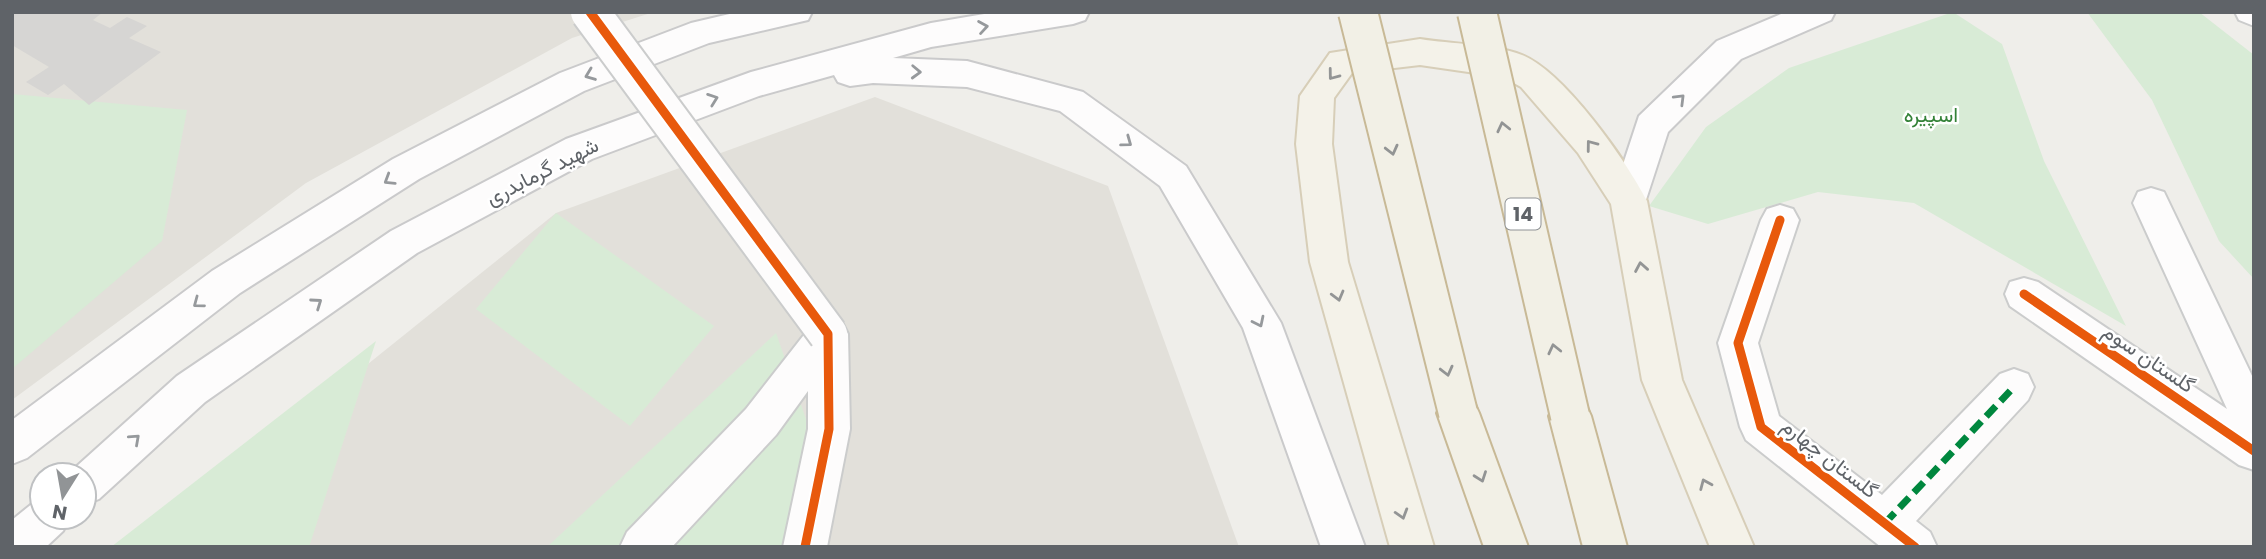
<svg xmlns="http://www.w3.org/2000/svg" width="2266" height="559" font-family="Poppins,Vazirmatn,sans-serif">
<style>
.education{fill:#e2e0da}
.green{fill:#d8ebd6}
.building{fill:#d6d5d3}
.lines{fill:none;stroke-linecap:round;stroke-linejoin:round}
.minor-casing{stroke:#cbcccc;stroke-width:4}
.secondary-casing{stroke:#cacacb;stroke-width:4}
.primary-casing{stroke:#d7ceb8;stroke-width:4}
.trunk-casing{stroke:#c8b996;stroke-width:4}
.minor{fill:#fdfcfc;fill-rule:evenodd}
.secondary{fill:#fdfcfc;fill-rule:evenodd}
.primary{fill:#f4f2e9;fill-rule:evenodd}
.trunk{fill:#f2f0e6;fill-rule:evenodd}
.minor-bridge-casing{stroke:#cbcccc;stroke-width:42;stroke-linecap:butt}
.trunk-bridge-casing{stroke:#c8b996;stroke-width:42;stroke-linecap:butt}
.minor-bridge{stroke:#fdfcfc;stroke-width:38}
.trunk-bridge{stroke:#f2f0e6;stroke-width:38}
.quiet{stroke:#00873e;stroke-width:7;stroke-dasharray:14 7;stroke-linecap:butt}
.cycleway-casing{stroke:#fff;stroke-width:13}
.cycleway{stroke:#e8590c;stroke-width:9}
.oneway{stroke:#96999c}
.oneway2{stroke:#939595}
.oneway3{stroke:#929494}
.labels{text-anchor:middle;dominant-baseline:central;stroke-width:5;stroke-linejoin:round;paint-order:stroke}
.shield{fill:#fff;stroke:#8f9295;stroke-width:2}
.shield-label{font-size:19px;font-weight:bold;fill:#5f6368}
.park-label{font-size:21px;fill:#348238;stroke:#fff}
.street-label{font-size:21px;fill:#5f6368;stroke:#fff}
</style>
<rect width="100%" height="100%" fill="#efeeea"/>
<g class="education">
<polygon points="12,12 654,12 572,38 306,183 12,400"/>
<polygon points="875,97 1108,186 1239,547 140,547 556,213"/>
</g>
<g class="green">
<polygon points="1953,12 2002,44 2044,161 2126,326 1914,203 1818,192 1708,224 1649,206 1706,127 1789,68"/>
<polygon points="2087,12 2199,12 2254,55 2254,279 2219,241 2152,100"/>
<polygon points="12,94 187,110 162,241 12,369"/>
<polygon points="556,213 714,326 630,426 476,309"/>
<polygon points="776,333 824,471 808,547 547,547"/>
<polygon points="376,341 309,547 111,547"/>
</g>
<polygon class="building" points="12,12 103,12 93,20 110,28 127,17 147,26 129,38 161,52 89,105 64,84 48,95 26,82 49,67 12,45"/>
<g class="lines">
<defs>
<g id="minor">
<polygon points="2235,12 2254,12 2254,26 2239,20"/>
<polygon points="2151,188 2164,192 2254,380 2254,470 2239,465 2010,306 2005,294 2010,282 2024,278 2038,282 2227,409 2133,203 2138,192"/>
<polygon points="1780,205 1793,209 1799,220 1758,343 1779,416 1882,495 2000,374 2014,369 2028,374 2034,387 2028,400 1916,521 1930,532 1937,547 1881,547 1746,440 1740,427 1718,343 1761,220 1767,209"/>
<polygon points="828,317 842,322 848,334 850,429 827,547 783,547 808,429 808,391 776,435 672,547 620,547 627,532 746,409 814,322"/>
</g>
<g id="secondary">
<polygon points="738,12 812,12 808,20 709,43 584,91 419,179 240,293 27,458 12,464 12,420 212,271 393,159 560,73 691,23"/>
<polygon points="996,12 1089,12 1085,20 1073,24 931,47 893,58 967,61 1083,92 1186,166 1281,323 1365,547 1321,547 1243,328 1160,186 1060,111 967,87 873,83 850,86 838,82 834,75 759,96 592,159 417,253 205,402 99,499 84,505 84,475 67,475 177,376 391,231 566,139 751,72 931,23"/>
<polygon points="1786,12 1835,12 1831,20 1741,59 1668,132 1642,212 1629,216 1616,212 1611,201 1639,116 1717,41"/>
<polygon points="42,499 42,517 70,517 63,531 46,547 12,547 12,520 33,503"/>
</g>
<path id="primary" d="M 1420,39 C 1451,44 1493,44 1522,55 C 1564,72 1626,160 1647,201 L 1682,380 L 1754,547 L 1710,547 L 1642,380 L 1611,204 L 1578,153 L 1521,87 L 1503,77 L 1420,65 L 1352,73 L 1334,98 L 1332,144 L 1348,262 L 1434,547 L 1390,547 L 1310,262 L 1296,144 L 1300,96 L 1330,53 Z"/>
<g id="trunk">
<polygon points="1458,395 1473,400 1479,413 1528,547 1484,547 1437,413 1443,400"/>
<polygon points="1570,398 1585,403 1591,416 1627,547 1583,547 1549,416 1555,403"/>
</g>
</defs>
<use href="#minor" class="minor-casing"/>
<use href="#secondary" class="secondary-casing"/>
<use href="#primary" class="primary-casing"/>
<use href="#trunk" class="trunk-casing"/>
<use href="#minor" class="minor"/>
<use href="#secondary" class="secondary"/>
<use href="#primary" class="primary"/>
<use href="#trunk" class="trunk"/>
<defs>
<polyline id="minor-bridge" points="590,12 828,334"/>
<g id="trunk-bridge">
<polyline points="1358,12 1458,413"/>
<polyline points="1477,12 1570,416"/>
</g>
</defs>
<use href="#minor-bridge" class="minor-bridge-casing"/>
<use href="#trunk-bridge" class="trunk-bridge-casing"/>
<use href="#minor-bridge" class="minor-bridge"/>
<use href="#trunk-bridge" class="trunk-bridge"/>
<polyline class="quiet" points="1885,523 2014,387"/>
<defs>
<g id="cycleway">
<polyline points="590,12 828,334 829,429 805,547"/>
<polyline points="1780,220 1738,343 1761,427 1915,547"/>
<polyline points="2024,294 2254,451"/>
</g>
</defs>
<use href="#cycleway" class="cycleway-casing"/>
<use href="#cycleway" class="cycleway"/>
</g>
<defs><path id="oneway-chevron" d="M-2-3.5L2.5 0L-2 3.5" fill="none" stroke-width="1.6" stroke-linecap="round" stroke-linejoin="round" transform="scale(1.75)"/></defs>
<g class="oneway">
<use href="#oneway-chevron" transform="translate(983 27) rotate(-9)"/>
<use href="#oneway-chevron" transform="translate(916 72) rotate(2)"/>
<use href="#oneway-chevron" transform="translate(590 75) rotate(159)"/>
<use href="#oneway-chevron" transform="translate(713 99) rotate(-20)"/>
<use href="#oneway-chevron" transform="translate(1680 99) rotate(-45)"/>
<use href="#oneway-chevron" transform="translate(1127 142) rotate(36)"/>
<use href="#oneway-chevron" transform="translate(389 180) rotate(148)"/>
<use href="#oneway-chevron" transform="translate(198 303) rotate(143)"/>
<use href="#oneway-chevron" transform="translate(317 303) rotate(-35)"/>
<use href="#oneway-chevron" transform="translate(1259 322) rotate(64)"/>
<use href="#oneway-chevron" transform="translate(135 439) rotate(-42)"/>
</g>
<g class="oneway2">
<use href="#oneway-chevron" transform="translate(1333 75) rotate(127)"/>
<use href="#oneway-chevron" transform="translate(1591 145) rotate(-127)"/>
<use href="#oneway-chevron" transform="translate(1641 267) rotate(-100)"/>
<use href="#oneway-chevron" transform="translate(1338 296) rotate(75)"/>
<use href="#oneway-chevron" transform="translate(1705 484) rotate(-113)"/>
<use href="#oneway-chevron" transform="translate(1402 514) rotate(73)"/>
</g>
<g class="oneway3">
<use href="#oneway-chevron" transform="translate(1503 127) rotate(-103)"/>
<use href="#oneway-chevron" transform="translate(1392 150) rotate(76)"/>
<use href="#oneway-chevron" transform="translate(1554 349) rotate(-103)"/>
<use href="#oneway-chevron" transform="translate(1447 371) rotate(76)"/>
<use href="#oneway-chevron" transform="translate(1481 477) rotate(70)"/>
</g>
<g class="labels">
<rect class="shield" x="1505.5" y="198.5" width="35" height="31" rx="5"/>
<g class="shield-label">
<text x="1523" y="214">14</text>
</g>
<g class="park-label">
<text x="1931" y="114">اسپیره</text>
</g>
<g class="street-label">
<text transform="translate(542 171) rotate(-27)">شهید گرمابدری</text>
<text transform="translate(2149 358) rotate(34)">گلستان سوم</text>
<text transform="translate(1830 458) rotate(38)">گلستان چهارم</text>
</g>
</g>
<rect width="2266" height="559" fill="none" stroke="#5f6368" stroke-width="28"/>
<g transform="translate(63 496) rotate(191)"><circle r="33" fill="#ffffff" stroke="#bfc1c3" stroke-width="2"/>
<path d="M0-5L12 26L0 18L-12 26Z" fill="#919496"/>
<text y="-10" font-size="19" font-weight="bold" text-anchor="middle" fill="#5f6368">N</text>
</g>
</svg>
